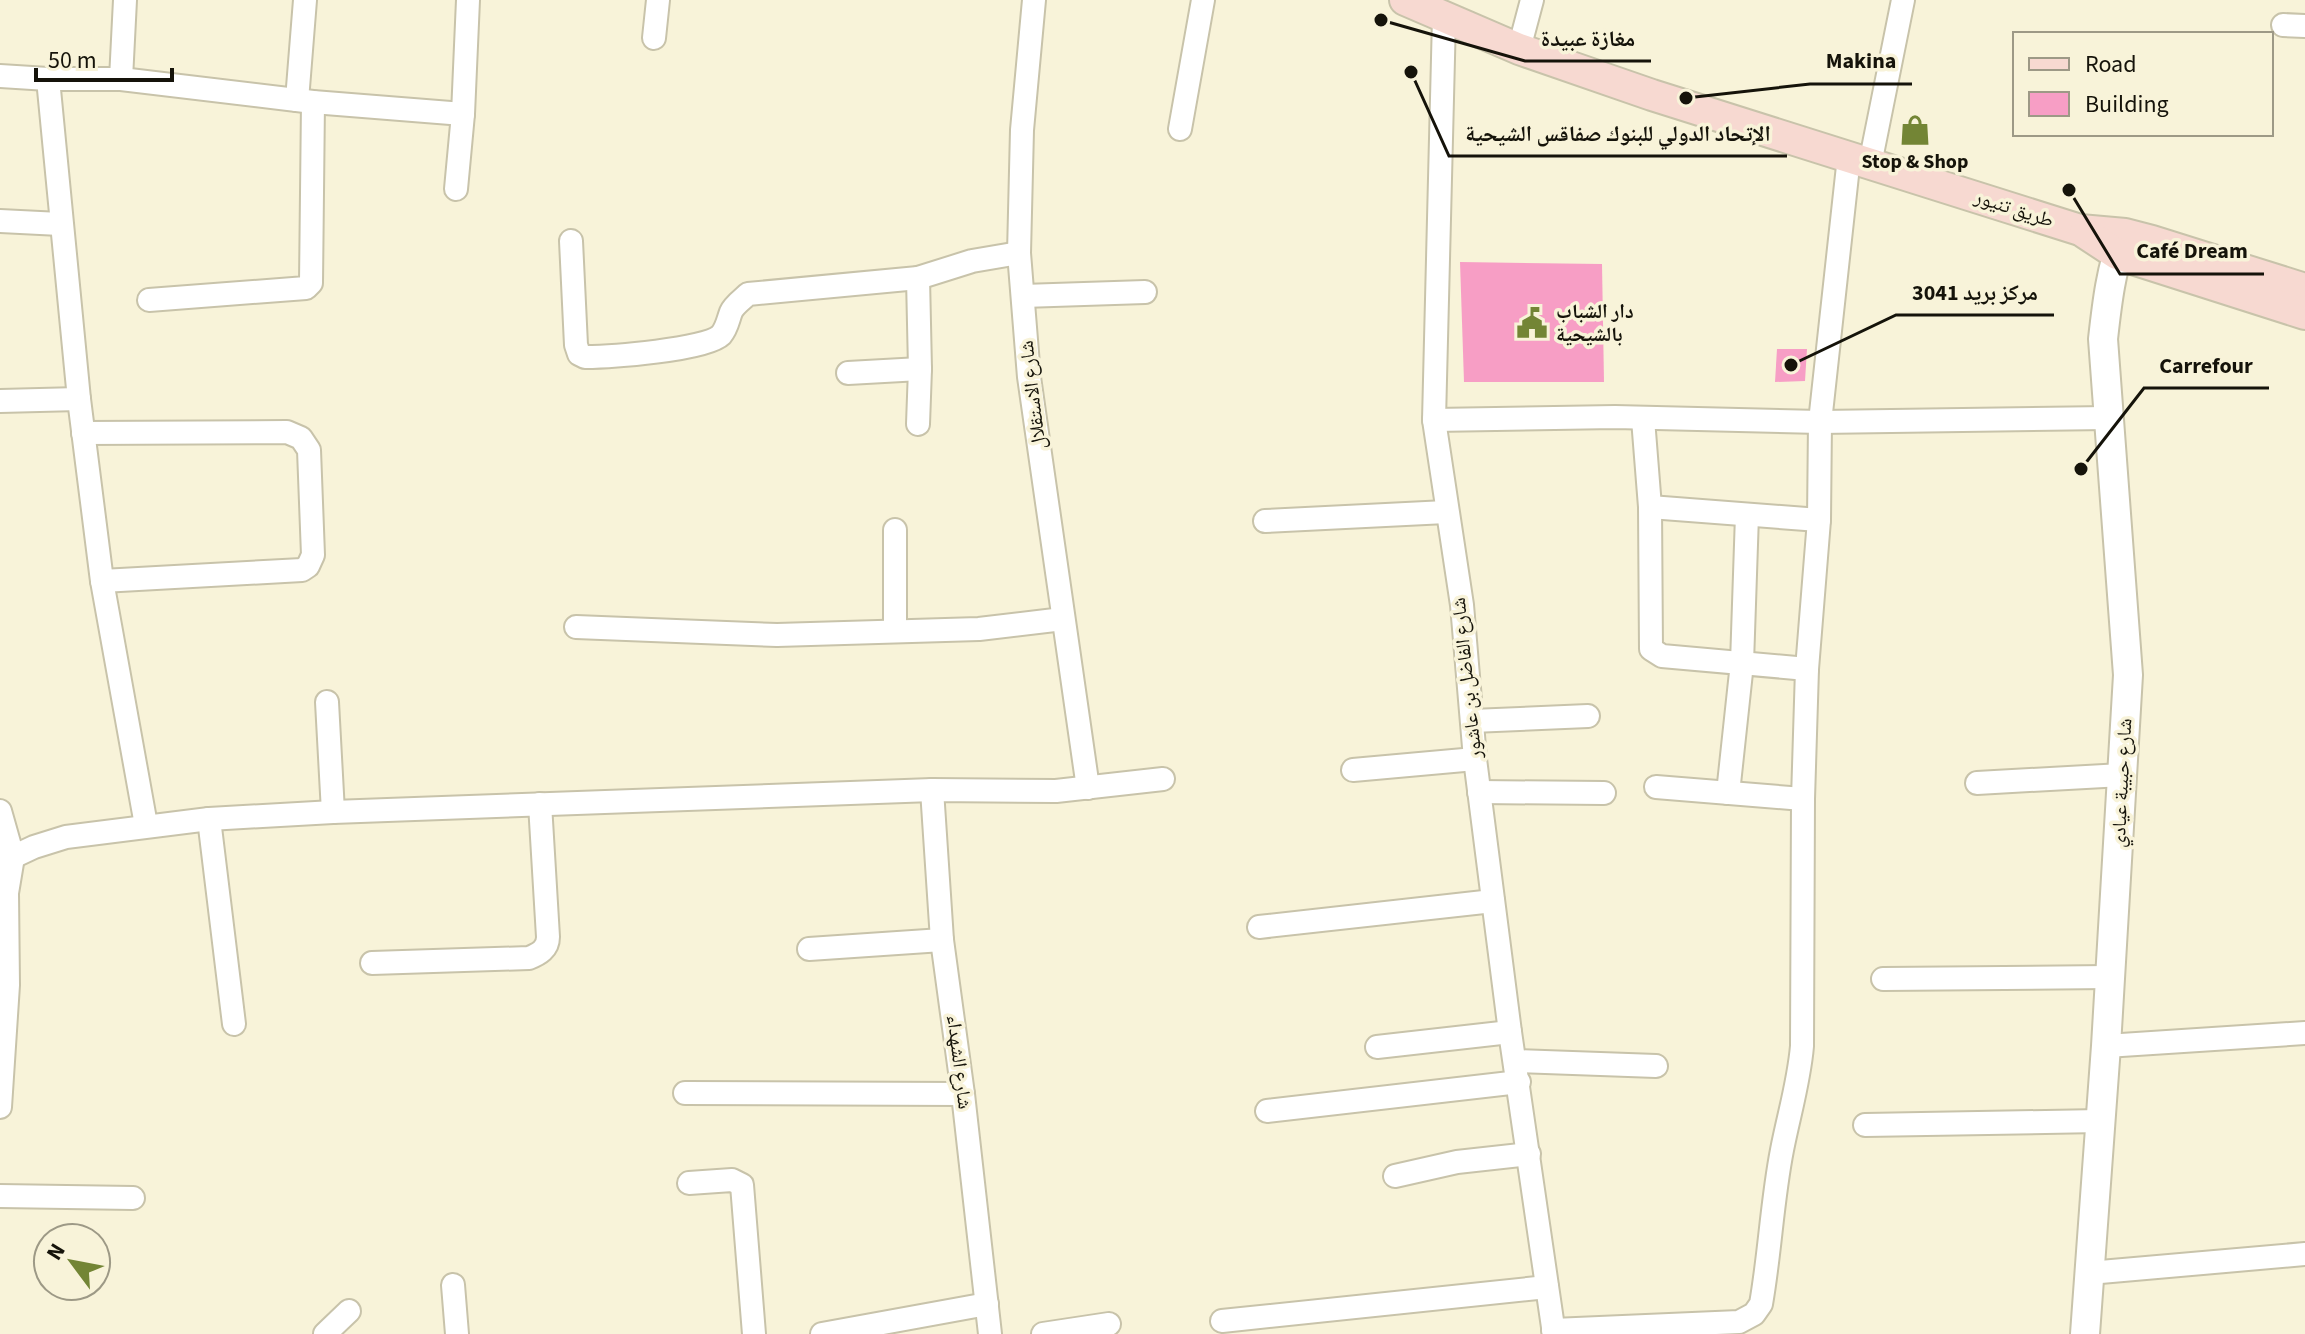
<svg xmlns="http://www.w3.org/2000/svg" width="2305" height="1334" font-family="'Source Sans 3','Noto Naskh Arabic',sans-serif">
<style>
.building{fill:#f79ec5}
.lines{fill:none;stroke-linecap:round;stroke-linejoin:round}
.minor-casing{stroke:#c8c3aa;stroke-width:26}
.tertiary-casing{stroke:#c8c3aa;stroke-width:32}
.secondary-casing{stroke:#c8c3aa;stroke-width:34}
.minor{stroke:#fff;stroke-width:22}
.tertiary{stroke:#fff;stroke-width:28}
.secondary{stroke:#f7d9d1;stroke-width:30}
.labels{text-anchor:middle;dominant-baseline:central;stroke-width:7;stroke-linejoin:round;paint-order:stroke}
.poi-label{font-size:20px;font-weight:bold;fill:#15130a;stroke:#f8f3d9}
.street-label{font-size:20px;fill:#15130a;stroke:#f8f3d9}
.leader{fill:none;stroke:#15130a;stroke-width:3}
.callout-dot{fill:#15130a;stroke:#f8f3d9;stroke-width:3}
.callout-label{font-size:22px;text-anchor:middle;font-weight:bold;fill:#15130a;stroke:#f8f3d9;stroke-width:7;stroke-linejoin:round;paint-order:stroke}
</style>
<rect width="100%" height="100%" fill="#f8f3d9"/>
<g class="building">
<polygon points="1460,262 1602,264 1604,382 1464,382"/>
<polygon points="1777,349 1807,349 1805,381 1775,382"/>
</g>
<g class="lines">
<defs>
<g id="minor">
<polyline points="125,0 121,79 48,79 79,399 102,581 146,825"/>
<polyline points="1034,0 1022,130 1019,253 1029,377 1088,788"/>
<polyline points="1444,18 1434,420 1462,605 1475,759 1510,1032 1554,1334"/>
<polyline points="2283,25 2305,26"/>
<polyline points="654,38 658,0"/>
<polyline points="1519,49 1532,0"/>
<polyline points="0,76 48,79"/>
<polyline points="121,79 313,102 463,114"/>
<polyline points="297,100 305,0"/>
<polyline points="1180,129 1203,0"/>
<polyline points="1870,164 1903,0"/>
<polyline points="456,189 463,114 468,0"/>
<polyline points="0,221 60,224"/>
<path d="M 571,241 L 576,345 L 579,354 L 585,357 C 609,357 706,350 721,335 C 727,328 728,320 731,312 C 734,305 743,299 748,294 L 918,278 L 972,261 L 1019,253"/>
<polyline points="918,278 920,369 918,424"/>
<polyline points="1023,296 1145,292"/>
<polyline points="149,300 306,288 311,283 313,102"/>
<polyline points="848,373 920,369"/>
<polyline points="0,401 79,399"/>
<polyline points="1643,419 1650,507 1651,649 1662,656 1807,669"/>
<polyline points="1434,420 1615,417 1820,422 2107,418"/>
<polyline points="83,433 287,432 301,438 309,450 313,555 308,566 302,570 102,581"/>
<polyline points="1650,507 1819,520"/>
<polyline points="1265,521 1446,512"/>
<polyline points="895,530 895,631"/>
<polyline points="576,627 777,635 979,629 1063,619"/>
<polyline points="327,702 333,812"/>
<polyline points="1472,721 1588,716"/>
<polyline points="1353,770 1475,759"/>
<polyline points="1977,783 2122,775"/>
<polyline points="1656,787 1803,799"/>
<polyline points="932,790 942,940 963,1094 990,1334"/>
<polyline points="1479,792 1604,793"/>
<polyline points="1728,793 1742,663 1747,515"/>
<polyline points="0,811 13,857 7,893 8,985 0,1107"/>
<polyline points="209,819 234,1024"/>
<polyline points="0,863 34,847 66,837 209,819 333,812 932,790 1056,791 1163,779"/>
<polyline points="1259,927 1493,901"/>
<polyline points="809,949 942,940"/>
<path d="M 372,963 L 529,958 C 539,954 548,949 548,937 L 540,804"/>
<polyline points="1883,979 2110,977"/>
<polyline points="2106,1046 2305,1033"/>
<polyline points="1377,1047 1510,1032"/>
<polyline points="1515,1061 1656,1066"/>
<polyline points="685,1093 963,1094"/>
<polyline points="1267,1111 1519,1082"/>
<polyline points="1865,1125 2100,1121"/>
<polyline points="1395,1176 1457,1162 1529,1154"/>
<polyline points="689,1183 732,1180 742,1185 754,1334"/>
<polyline points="0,1196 133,1198"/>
<polyline points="2089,1273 2305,1254"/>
<polyline points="453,1285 457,1334"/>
<polyline points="1222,1321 1547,1287"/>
<path d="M 1553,1330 L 1739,1322 L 1754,1314 L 1761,1304 C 1770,1253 1772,1201 1782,1150 C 1789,1114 1799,1082 1802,1046 L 1803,799 L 1807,669 L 1819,520 L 1820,422 L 1849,157"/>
<polyline points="325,1334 349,1311"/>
<polyline points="822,1334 987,1304"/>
<polyline points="1043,1334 1109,1324"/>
</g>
<path id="tertiary" d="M 2085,1334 L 2106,1046 L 2128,675 L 2103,339 C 2107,303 2111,268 2124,235"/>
<g id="secondary">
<polyline points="1405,0 1519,49 1652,95 2080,230 2125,234 2152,241 2305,289"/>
<polyline points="2085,233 2117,254 2305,314"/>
</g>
</defs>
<use href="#minor" class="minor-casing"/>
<use href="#tertiary" class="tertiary-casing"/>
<use href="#secondary" class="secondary-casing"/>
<use href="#minor" class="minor"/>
<use href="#tertiary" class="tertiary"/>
<use href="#secondary" class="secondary"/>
</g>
<defs>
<symbol id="shop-bare" viewBox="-9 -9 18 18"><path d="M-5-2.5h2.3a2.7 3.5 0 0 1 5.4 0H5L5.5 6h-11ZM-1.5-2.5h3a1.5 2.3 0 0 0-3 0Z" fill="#738535" stroke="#f8f3d9" stroke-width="2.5" paint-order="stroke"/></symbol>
<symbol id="civic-bare" viewBox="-9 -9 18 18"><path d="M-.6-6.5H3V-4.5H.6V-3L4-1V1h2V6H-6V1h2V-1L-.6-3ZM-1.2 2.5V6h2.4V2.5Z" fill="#738535" stroke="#f8f3d9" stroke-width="2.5" paint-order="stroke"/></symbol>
</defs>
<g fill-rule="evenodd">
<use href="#shop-bare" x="1893" y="108" width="44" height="44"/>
<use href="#civic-bare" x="1510" y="301" width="44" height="44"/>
</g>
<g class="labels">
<g class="poi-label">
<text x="1915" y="162">Stop &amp; Shop</text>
<text x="1556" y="312" text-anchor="start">دار الشباب<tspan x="1556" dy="23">بالشيحية</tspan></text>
</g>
<g class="street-label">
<text transform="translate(2014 209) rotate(18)">طريق تنيور</text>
<text transform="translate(1033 395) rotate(-97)">شارع الاستقلال</text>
<text transform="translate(1467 678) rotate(-96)">شارع الفاضل بن عاشور</text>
<text transform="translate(2122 783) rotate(-87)">شارع حبيبة عيادي</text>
<text transform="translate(959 1062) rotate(83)">شارع الشهداء</text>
</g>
</g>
<path class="leader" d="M1381 20L1525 61H1651M1686 98L1810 84H1912M1411 72L1449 156H1787M2069 190L2120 274H2264M1791 365L1896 315H2054M2081 469L2144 388H2269"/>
<g class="callout-dot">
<circle cx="1381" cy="20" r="8"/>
<circle cx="1686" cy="98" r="8"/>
<circle cx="1411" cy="72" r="8"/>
<circle cx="2069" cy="190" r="8"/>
<circle cx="1791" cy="365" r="8"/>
<circle cx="2081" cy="469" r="8"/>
</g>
<g class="callout-label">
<text x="1588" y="46">مغازة عبيدة</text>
<text x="1861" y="68">Makina</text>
<text x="1618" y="141">الإتحاد الدولي للبنوك صفاقس الشيحية</text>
<text x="2192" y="258">Café Dream</text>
<text x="1975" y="300">مركز بريد 3041</text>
<text x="2206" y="373">Carrefour</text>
</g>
<rect x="2013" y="32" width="260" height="104" fill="#f8f3d9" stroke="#9d9986" stroke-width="2"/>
<rect x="2029" y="58" width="40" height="12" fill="#f7d9d1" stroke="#9d9986" stroke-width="2"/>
<text x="2085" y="72" font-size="24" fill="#15130a">Road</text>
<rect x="2029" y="92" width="40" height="24" fill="#f79ec5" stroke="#9d9986" stroke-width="2"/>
<text x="2085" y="112" font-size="24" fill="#15130a">Building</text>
<g transform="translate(72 1262) rotate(302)"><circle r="38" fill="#f8f3d9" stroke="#9d9986" stroke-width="2"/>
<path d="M0-6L14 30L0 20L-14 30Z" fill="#738535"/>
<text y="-12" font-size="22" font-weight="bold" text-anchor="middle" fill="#15130a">N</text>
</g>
<path d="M36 68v12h136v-12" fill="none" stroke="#15130a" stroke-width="4"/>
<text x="48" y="68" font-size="24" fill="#15130a" stroke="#f8f3d9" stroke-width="6" paint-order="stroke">50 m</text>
</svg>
